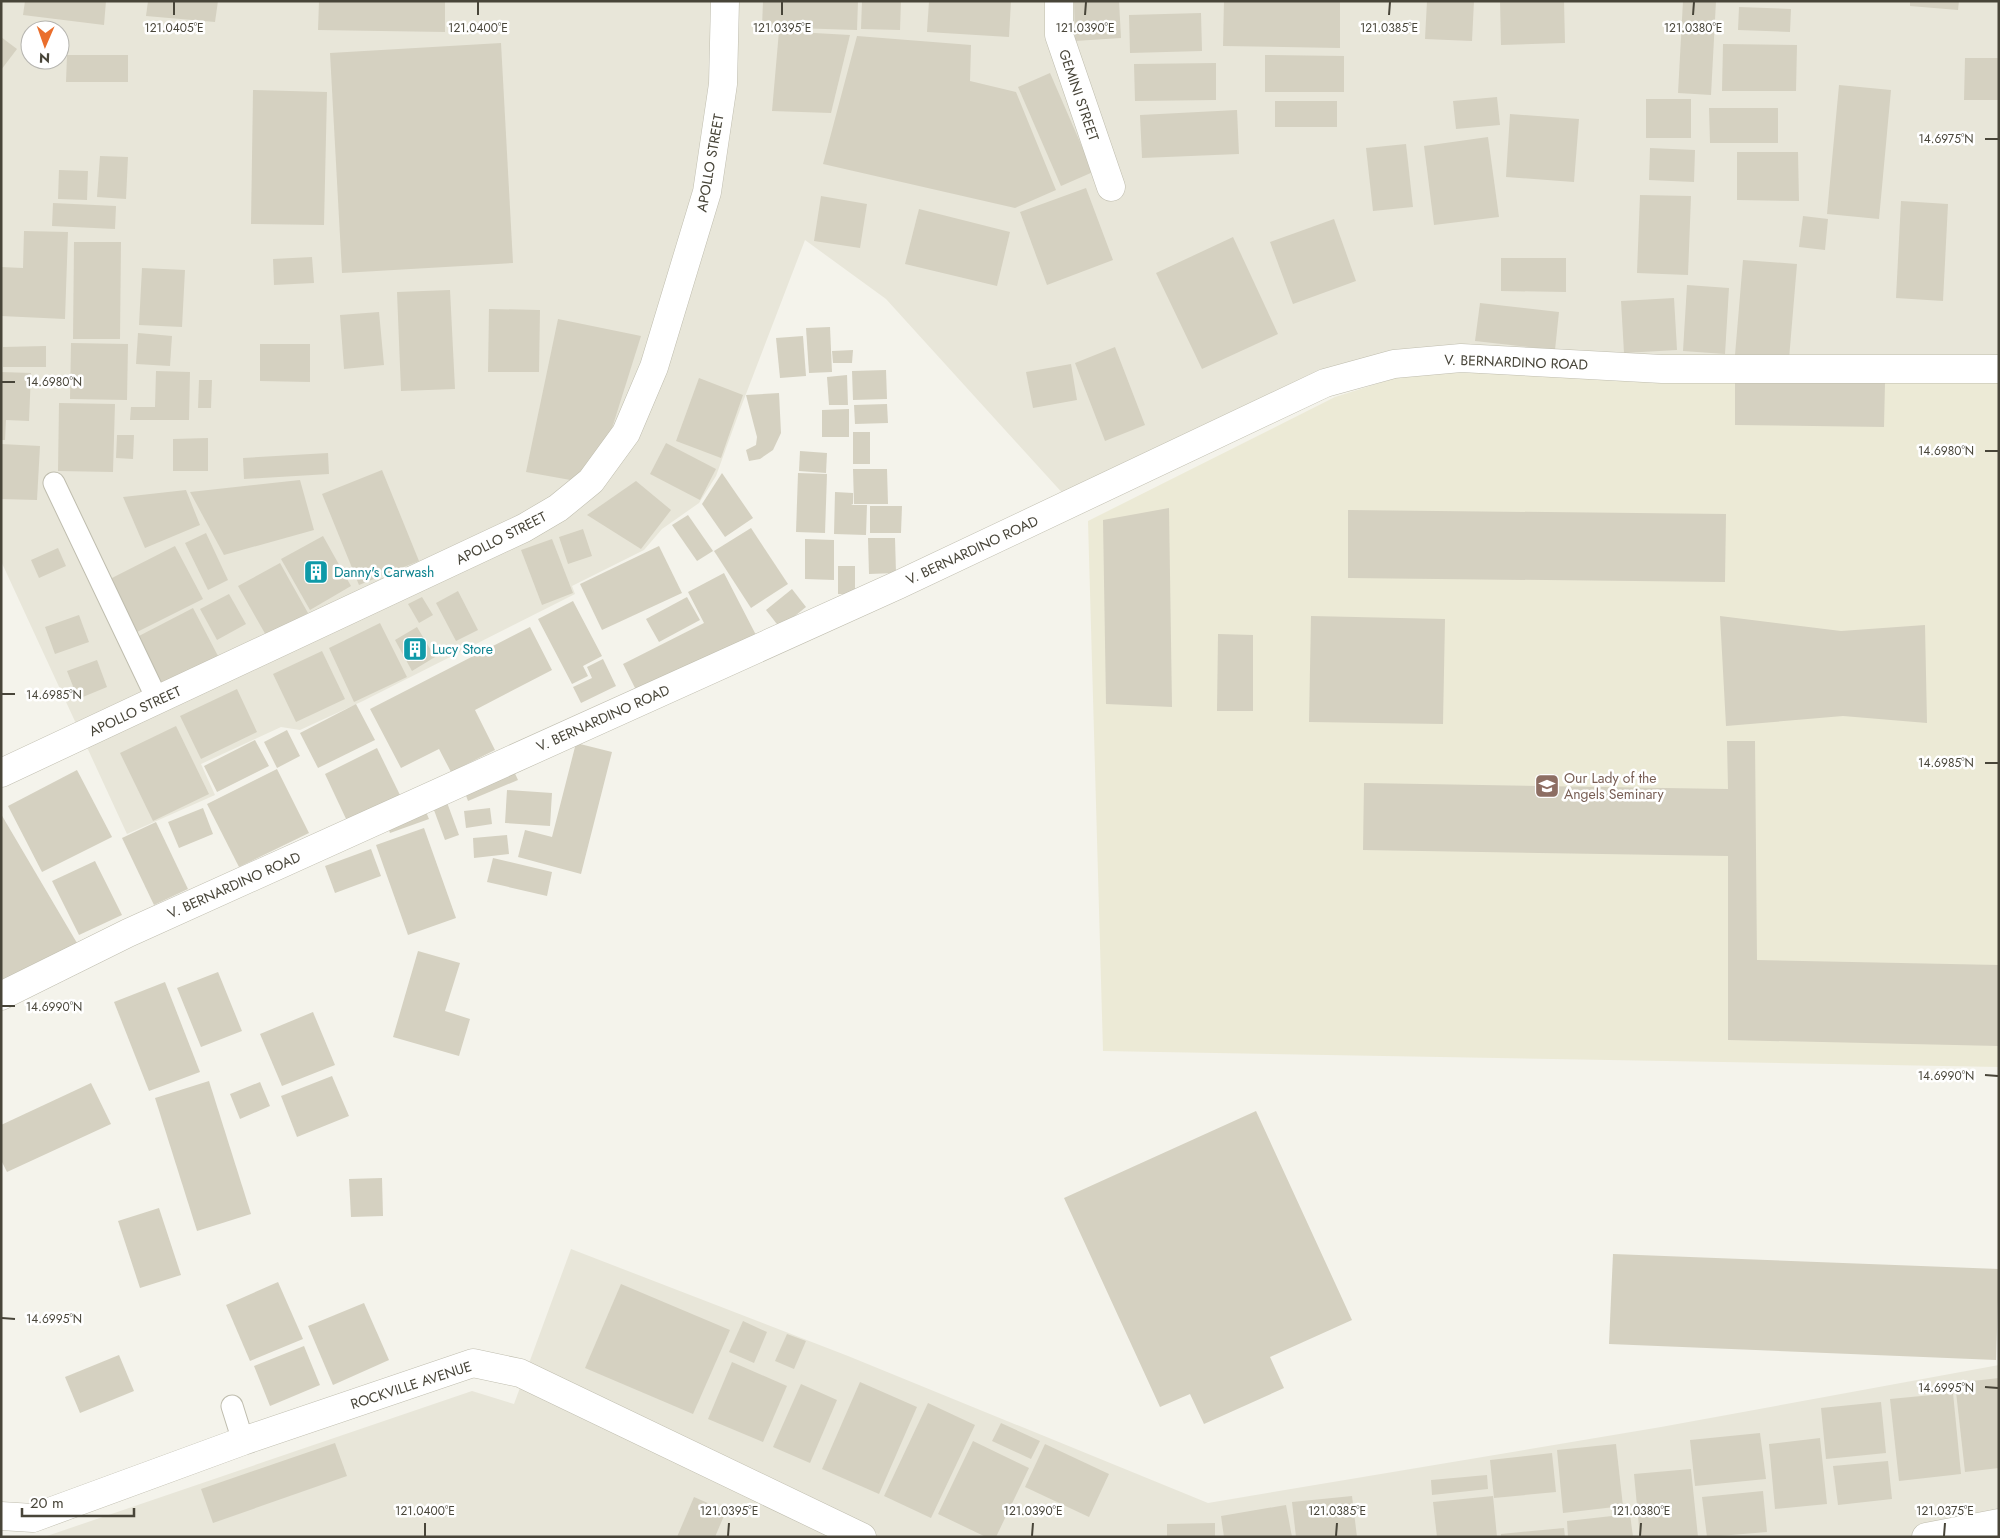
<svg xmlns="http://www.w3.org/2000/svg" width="2000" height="1538" font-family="Jost,sans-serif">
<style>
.residential{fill:#e8e6d9;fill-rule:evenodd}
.education{fill:#ecead6}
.building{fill:#d5d1c1}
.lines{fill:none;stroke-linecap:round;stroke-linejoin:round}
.lane-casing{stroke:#bfbdae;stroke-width:23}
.street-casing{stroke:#bfbdae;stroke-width:29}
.lane{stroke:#fff;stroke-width:21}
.street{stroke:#fff;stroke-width:28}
.ticks{fill:none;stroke:#484539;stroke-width:2}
.labels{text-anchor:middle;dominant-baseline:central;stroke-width:5;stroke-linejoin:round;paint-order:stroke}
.street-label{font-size:14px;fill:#484539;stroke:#fff}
.culture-label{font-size:14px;fill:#0d838f;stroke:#fff;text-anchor:start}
.education-label{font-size:14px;fill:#785e54;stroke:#fff;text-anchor:start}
.ticks-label{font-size:12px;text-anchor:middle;fill:#484539;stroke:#fff;stroke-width:5;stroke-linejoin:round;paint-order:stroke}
</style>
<rect width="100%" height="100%" fill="#f4f3eb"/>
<g class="residential">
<path d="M 1,1 L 1999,1 L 1999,373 L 1428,365 L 1346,383 L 1076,508 L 886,299 L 805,240 L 741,407 L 716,476 L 699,503 L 662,529 L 644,550 L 572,586 L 575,594 L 363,701 L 300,730 L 281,727 L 201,764 L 215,795 L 127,834 L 1,561 ZM 30,30 L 60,30 L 60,60 L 30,60 Z"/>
<polygon points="571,1249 848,1356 1208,1503 1661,1427 1999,1365 1999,1537 44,1537 472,1391 514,1404"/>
</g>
<polygon class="education" points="1496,371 1999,382 1999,1067 1103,1051 1088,521 1335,397 1408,374"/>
<g class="building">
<polygon points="25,1 106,1 104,25 23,15"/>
<polygon points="148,1 218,1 215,22 146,16"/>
<polygon points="319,1 445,1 445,32 318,30"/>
<polygon points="763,1 858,1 857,30 762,27"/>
<polygon points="862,1 901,1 900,30 861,29"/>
<polygon points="929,1 1011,1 1009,37 927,32"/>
<polygon points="1074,1 1119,1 1121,38 1075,41"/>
<polygon points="1224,1 1340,1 1340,48 1223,46"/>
<polygon points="1427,1 1474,1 1472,41 1425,39"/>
<polygon points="1500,1 1564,1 1565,43 1501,45"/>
<polygon points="1683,1 1716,1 1711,95 1678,93"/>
<polygon points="1910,1 1959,1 1958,10 1910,6"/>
<polygon points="1739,7 1791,9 1790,32 1738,30"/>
<polygon points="1201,13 1202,51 1130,53 1129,15"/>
<polygon points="779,31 850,35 831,113 772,111"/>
<polygon points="857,36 971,45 970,81 1016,92 1056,190 1015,208 823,164"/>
<polygon points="1,37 17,49 1,70"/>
<polygon points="501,43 513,263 342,273 330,53"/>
<polygon points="1723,44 1797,45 1796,91 1722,91"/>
<polygon points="67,55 128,55 128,82 66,82"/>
<polygon points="1265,55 1344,56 1344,92 1265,92"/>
<polygon points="1965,58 1999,58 1999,100 1964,100"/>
<polygon points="1216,63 1216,100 1135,101 1134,64"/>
<polygon points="1050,73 1093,172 1061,186 1018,87"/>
<polygon points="1839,85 1891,90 1879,219 1827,214"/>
<polygon points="253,90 327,92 324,225 251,224"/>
<polygon points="1497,97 1500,125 1456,129 1453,101"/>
<rect x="1646" y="99" width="45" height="39"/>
<rect x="1275" y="101" width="62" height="26"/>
<polygon points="1709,108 1778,108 1778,143 1710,143"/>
<polygon points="1237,110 1239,154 1142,158 1140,115"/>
<polygon points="1510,114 1579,119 1574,182 1506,177"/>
<polygon points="1488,137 1499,217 1434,225 1424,146"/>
<polygon points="1406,144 1413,207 1373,211 1366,148"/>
<polygon points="1650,148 1695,150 1694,182 1649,180"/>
<polygon points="1737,152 1798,152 1799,201 1737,200"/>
<polygon points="100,156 128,157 126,199 97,197"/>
<polygon points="59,170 88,171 87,200 58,199"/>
<polygon points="1086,188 1113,260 1047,285 1020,212"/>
<polygon points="1640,195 1691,196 1688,275 1637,273"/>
<polygon points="821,196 867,204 860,248 814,241"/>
<polygon points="1901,201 1948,204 1943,301 1896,298"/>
<polygon points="53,203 116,206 115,229 52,226"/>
<polygon points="919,209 1010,232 997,286 905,264"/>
<polygon points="1803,216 1828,219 1825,250 1799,247"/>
<polygon points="1334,219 1356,281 1293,304 1270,242"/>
<polygon points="24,231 68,232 65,319 1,316 1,267 23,268"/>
<polygon points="1233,237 1278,334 1202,369 1156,273"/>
<polygon points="74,242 121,242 120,339 73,339"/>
<polygon points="312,257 314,283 274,285 273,259"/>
<polygon points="1501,258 1566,258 1566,292 1501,291"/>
<polygon points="1743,260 1797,264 1789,359 1735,355"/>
<polygon points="142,268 185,270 182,327 139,325"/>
<polygon points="1687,285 1729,288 1725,354 1683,351"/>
<polygon points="450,290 455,389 401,391 397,292"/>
<polygon points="1674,298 1677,350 1624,353 1621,301"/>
<polygon points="1480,303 1559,312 1555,350 1475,341"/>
<polygon points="489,309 540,310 539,372 488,372"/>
<polygon points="379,312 384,365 344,369 340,315"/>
<polygon points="558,319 641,336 608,441 576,481 526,472"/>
<polygon points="830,327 832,372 809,373 806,328"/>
<polygon points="138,333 172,336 170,366 136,364"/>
<polygon points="803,336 806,376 780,378 776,338"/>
<polygon points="71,343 128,344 127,400 70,399"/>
<polygon points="260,344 310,344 310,382 260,381"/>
<polygon points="46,346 46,367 3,367 3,347"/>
<polygon points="1115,347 1145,425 1105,441 1075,363"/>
<polygon points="853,350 852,363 833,363 832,351"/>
<polygon points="1071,364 1077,400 1033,408 1026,372"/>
<polygon points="886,370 887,399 853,400 852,371"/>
<polygon points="156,371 190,372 189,420 130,420 131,407 155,407"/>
<polygon points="1,372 31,373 29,421 6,420 5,440 1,440"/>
<polygon points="847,375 848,405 829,405 827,377"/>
<polygon points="699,378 743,395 721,458 676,441"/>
<polygon points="199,380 212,380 211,408 198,408"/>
<polygon points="1735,380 1885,383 1884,427 1735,425"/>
<polygon points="779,393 781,433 773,450 760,459 749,461 746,450 756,445 757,437 746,395"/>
<polygon points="59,403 115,404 113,472 58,471"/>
<polygon points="887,404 888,423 855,424 854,405"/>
<polygon points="849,409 849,437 822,437 822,410"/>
<rect x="853" y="432" width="17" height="32"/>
<polygon points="117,435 134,435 133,459 116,458"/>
<polygon points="208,438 208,471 173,471 173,439"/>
<polygon points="666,443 716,469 700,500 650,474"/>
<polygon points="1,444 40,446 37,500 1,499"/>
<polygon points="800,451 827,453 826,473 799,471"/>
<polygon points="328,453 329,474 244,479 243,458"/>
<polygon points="853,469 887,469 888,504 854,504"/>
<polygon points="382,470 419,561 359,585 322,494"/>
<polygon points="722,473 753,518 725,537 702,504"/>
<polygon points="798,473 827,474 825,533 796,532"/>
<polygon points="300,480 314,530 224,555 190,492"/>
<polygon points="636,481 671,510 641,549 587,515"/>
<polygon points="186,490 200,525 145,548 123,497"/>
<polygon points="835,492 853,493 853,504 851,505 867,505 866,535 834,534"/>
<polygon points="870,506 902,506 901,533 870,533"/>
<polygon points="1169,508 1172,707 1106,704 1103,520"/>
<polygon points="1348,510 1726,514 1725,582 1348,578"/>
<polygon points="688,515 713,551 697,561 672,525"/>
<polygon points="751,528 788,584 751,608 714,551"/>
<polygon points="583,529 592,556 568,564 559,537"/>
<polygon points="206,533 228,580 208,590 185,543"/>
<polygon points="323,536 351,586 310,610 281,559"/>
<polygon points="868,538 895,538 896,573 869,574"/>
<polygon points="552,539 573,593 542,605 521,550"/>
<polygon points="805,539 834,540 834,580 805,579"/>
<polygon points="175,546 203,599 135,633 108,580"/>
<polygon points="659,546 682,593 602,630 580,584"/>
<polygon points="58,548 66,566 39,578 31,560"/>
<polygon points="280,563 308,613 267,637 238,586"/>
<rect x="838" y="566" width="17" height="28"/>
<polygon points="724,573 756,635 638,694 623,664 704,623 688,592"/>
<polygon points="792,589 806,607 780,628 766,610"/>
<polygon points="458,591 478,630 456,641 436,603"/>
<polygon points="229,594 246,624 217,640 200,609"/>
<polygon points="422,597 433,615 419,623 408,604"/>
<polygon points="687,597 700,620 659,642 646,619"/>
<polygon points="573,601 602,656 583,666 588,676 572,684 538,619"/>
<polygon points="193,608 218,656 163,685 137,637"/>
<polygon points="79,615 89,642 55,654 45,627"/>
<polygon points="1311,616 1445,619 1443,724 1309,722"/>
<polygon points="1720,616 1841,631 1925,625 1927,723 1843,716 1726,726"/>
<polygon points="380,623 407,677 354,702 329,648"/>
<polygon points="417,627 435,657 412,671 395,640"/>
<polygon points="530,627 552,670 475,710 495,750 451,772 439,749 401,768 370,709"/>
<polygon points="1218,634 1253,635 1253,711 1217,711"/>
<polygon points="322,651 345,699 296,722 273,674"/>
<polygon points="603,659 616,686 581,703 573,687 592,678 587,667"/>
<polygon points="97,660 107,687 78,699 67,671"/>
<polygon points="237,689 257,732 201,759 180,716"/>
<polygon points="356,704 375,740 318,768 300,733"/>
<polygon points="176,726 209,794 153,821 120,753"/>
<polygon points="287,730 300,756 277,768 264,742"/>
<polygon points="255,740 269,766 217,792 204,766"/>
<polygon points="1727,741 1755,741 1757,960 1999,965 1999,1046 1728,1040 1728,856 1363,850 1364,783 1728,789"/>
<polygon points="576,743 612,752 581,874 518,857 525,830 552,837"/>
<polygon points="377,748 400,795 347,821 325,774"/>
<polygon points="511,765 518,780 468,801 462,785"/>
<polygon points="277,769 309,833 239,867 207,804"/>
<polygon points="77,770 112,837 42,872 8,806"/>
<polygon points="507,790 552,793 550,826 505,823"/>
<polygon points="445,797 459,835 445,840 431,802"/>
<polygon points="423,805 429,819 390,833 385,819"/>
<polygon points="203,808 213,834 179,848 168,822"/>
<polygon points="490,808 492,824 466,828 464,811"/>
<polygon points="1,814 77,943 1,987"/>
<polygon points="156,822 188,889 154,905 122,838"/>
<polygon points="424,828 456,918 408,935 376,845"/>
<polygon points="507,835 509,854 474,858 473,838"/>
<polygon points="371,849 381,876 335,893 325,866"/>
<polygon points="493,858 552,872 547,896 487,882"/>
<polygon points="95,861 122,915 79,935 52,881"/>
<polygon points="418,951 460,963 445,1011 470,1019 459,1056 393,1037"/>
<polygon points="218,972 242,1031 201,1047 177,988"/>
<polygon points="165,982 200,1072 149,1091 114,1002"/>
<polygon points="313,1012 335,1065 282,1086 260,1034"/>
<polygon points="332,1076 349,1116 297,1137 281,1096"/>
<polygon points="209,1081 251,1214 197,1231 155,1098"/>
<polygon points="260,1082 270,1106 240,1119 230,1094"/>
<polygon points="91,1083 111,1124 7,1172 1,1160 1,1125"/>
<polygon points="1256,1111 1352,1320 1270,1357 1284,1388 1204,1424 1190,1394 1160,1407 1064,1198"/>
<polygon points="382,1178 383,1216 351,1217 349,1179"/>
<polygon points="159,1208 181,1275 140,1288 118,1221"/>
<polygon points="1613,1254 1999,1269 1996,1360 1609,1344"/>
<polygon points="278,1282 303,1339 250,1361 226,1305"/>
<polygon points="621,1284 730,1330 693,1414 585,1368"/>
<polygon points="364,1303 389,1360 333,1385 308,1326"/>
<polygon points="743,1321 767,1332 754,1363 729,1352"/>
<polygon points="787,1334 806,1341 794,1369 775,1361"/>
<polygon points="304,1346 320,1385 270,1406 254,1366"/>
<polygon points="119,1355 134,1391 80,1413 65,1377"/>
<polygon points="732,1362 787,1386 763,1442 708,1419"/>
<polygon points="1999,1378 1999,1468 1965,1472 1955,1383"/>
<polygon points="860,1382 917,1407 879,1494 822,1469"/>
<polygon points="801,1384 837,1400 810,1463 773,1447"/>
<polygon points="1953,1393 1961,1474 1899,1481 1890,1399"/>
<polygon points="1881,1402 1886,1453 1826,1459 1821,1408"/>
<polygon points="928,1403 975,1425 931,1518 884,1496"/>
<polygon points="1001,1423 1040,1441 1031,1459 992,1441"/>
<polygon points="1760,1433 1766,1479 1695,1486 1690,1440"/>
<polygon points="1820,1438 1827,1504 1775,1509 1769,1444"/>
<polygon points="973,1441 1029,1468 996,1537 986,1537 938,1514"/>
<polygon points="335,1443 347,1476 213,1523 201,1489"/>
<polygon points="1045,1444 1109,1474 1089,1517 1025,1487"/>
<polygon points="1616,1444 1623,1506 1563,1513 1557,1450"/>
<polygon points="1552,1453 1556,1492 1494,1498 1490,1460"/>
<polygon points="1888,1461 1892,1499 1838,1505 1833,1466"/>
<polygon points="1691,1469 1698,1537 1640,1537 1634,1474"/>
<polygon points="1487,1475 1488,1489 1432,1495 1431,1480"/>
<polygon points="1763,1491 1767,1532 1707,1537 1702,1497"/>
<polygon points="1352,1496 1357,1537 1296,1537 1292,1502"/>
<polygon points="1493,1496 1497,1537 1437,1537 1433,1502"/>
<polygon points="694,1497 726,1511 715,1537 677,1537"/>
<polygon points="1286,1505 1292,1537 1224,1537 1221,1516"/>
<polygon points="1630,1514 1633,1537 1568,1537 1567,1521"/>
<polygon points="1215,1523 1215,1537 1167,1537 1167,1524"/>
<polygon points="1564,1528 1565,1537 1501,1537 1501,1534"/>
</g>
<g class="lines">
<defs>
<g id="lane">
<polyline points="54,483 158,701"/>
<polyline points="232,1406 243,1441"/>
</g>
<g id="street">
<polyline points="1059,1 1059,35 1111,187"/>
<polyline points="1,773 524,528 558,508 591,481 626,433 654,367 707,192 723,84 725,1"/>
<polyline points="1,996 128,933 898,585 1325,383 1394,364 1461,358 1662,369 1999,369"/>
<polyline points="1,1516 33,1518 243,1441 473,1363 520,1373 862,1537"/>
<polyline points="1926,1537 1999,1523"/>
</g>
</defs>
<use href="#lane" class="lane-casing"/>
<use href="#street" class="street-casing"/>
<use href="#lane" class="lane"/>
<use href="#street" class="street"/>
</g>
<path class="ticks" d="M 174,15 L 174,2M 478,15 L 478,2M 782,15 L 782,2M 1085,15 L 1086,2M 1389,15 L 1390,2M 1693,15 L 1694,2M 1985,139 L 1998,139M 2,382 L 15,382M 1985,451 L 1998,451M 2,694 L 15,694M 1985,763 L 1998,763M 2,1006 L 15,1006M 1985,1075 L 1998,1076M 2,1318 L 15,1319M 1985,1387 L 1998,1388M 425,1536 L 425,1523M 728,1536 L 729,1523M 1032,1536 L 1033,1523M 1336,1536 L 1337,1523M 1640,1536 L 1641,1523M 1944,1536 L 1945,1523"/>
<defs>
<symbol id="building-square" viewBox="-11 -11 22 22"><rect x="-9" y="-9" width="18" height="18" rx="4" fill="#0f9aa8" stroke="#fff"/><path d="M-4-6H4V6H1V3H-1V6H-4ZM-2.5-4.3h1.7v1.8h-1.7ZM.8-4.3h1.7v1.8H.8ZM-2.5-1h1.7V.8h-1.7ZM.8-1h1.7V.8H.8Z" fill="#fff"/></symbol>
<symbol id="school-square" viewBox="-11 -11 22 22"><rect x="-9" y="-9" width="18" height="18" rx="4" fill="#8d6e63" stroke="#fff"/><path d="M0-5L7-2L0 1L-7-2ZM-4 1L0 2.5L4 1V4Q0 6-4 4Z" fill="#fff"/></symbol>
</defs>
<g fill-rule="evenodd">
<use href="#building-square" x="302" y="558" width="28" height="28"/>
<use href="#building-square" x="401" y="635" width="28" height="28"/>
<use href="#school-square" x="1533" y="772" width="28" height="28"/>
</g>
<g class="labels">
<g class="street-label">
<text transform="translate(1079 95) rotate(71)">GEMINI STREET</text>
<text transform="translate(710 163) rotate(-80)">APOLLO STREET</text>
<text transform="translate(1516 362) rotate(2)">V. BERNARDINO ROAD</text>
<text transform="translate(501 538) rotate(-27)">APOLLO STREET</text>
<text transform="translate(972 550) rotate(-25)">V. BERNARDINO ROAD</text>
<text transform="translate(135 711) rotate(-25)">APOLLO STREET</text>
<text transform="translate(603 718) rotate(-24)">V. BERNARDINO ROAD</text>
<text transform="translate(234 885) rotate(-24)">V. BERNARDINO ROAD</text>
<text transform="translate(411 1385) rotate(-18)">ROCKVILLE AVENUE</text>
</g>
<g class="culture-label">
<text x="334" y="572">Danny's Carwash</text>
<text x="432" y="649">Lucy Store</text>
</g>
<g class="education-label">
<text x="1564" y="778">Our Lady of the<tspan x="1564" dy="16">Angels Seminary</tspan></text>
</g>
</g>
<g class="ticks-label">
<text x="174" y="32">121.0405°E</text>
<text x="478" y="32">121.0400°E</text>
<text x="782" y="32">121.0395°E</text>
<text x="1085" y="32">121.0390°E</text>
<text x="1389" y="32">121.0385°E</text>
<text x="1693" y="32">121.0380°E</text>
<text x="1946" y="143">14.6975°N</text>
<text x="54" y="386">14.6980°N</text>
<text x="1946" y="455">14.6980°N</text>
<text x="54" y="699">14.6985°N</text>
<text x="1946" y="767">14.6985°N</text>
<text x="54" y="1011">14.6990°N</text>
<text x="1946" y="1080">14.6990°N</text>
<text x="54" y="1323">14.6995°N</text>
<text x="1946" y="1392">14.6995°N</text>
<text x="425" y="1515">121.0400°E</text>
<text x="729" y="1515">121.0395°E</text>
<text x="1033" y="1515">121.0390°E</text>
<text x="1337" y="1515">121.0385°E</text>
<text x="1641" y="1515">121.0380°E</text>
<text x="1945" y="1515">121.0375°E</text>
</g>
<rect width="2000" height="1538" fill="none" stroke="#484539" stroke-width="5"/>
<g transform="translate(45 45) rotate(182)"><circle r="24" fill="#ffffff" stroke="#b6b5b0"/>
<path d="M0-4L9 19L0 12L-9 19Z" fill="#ea6e2c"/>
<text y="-8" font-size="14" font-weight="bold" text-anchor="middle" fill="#484539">N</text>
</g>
<path d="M22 1508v8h112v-8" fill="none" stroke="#484539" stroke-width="2.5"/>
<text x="30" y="1508" font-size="15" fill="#484539" stroke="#ffffff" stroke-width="4" paint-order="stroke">20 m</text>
</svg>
